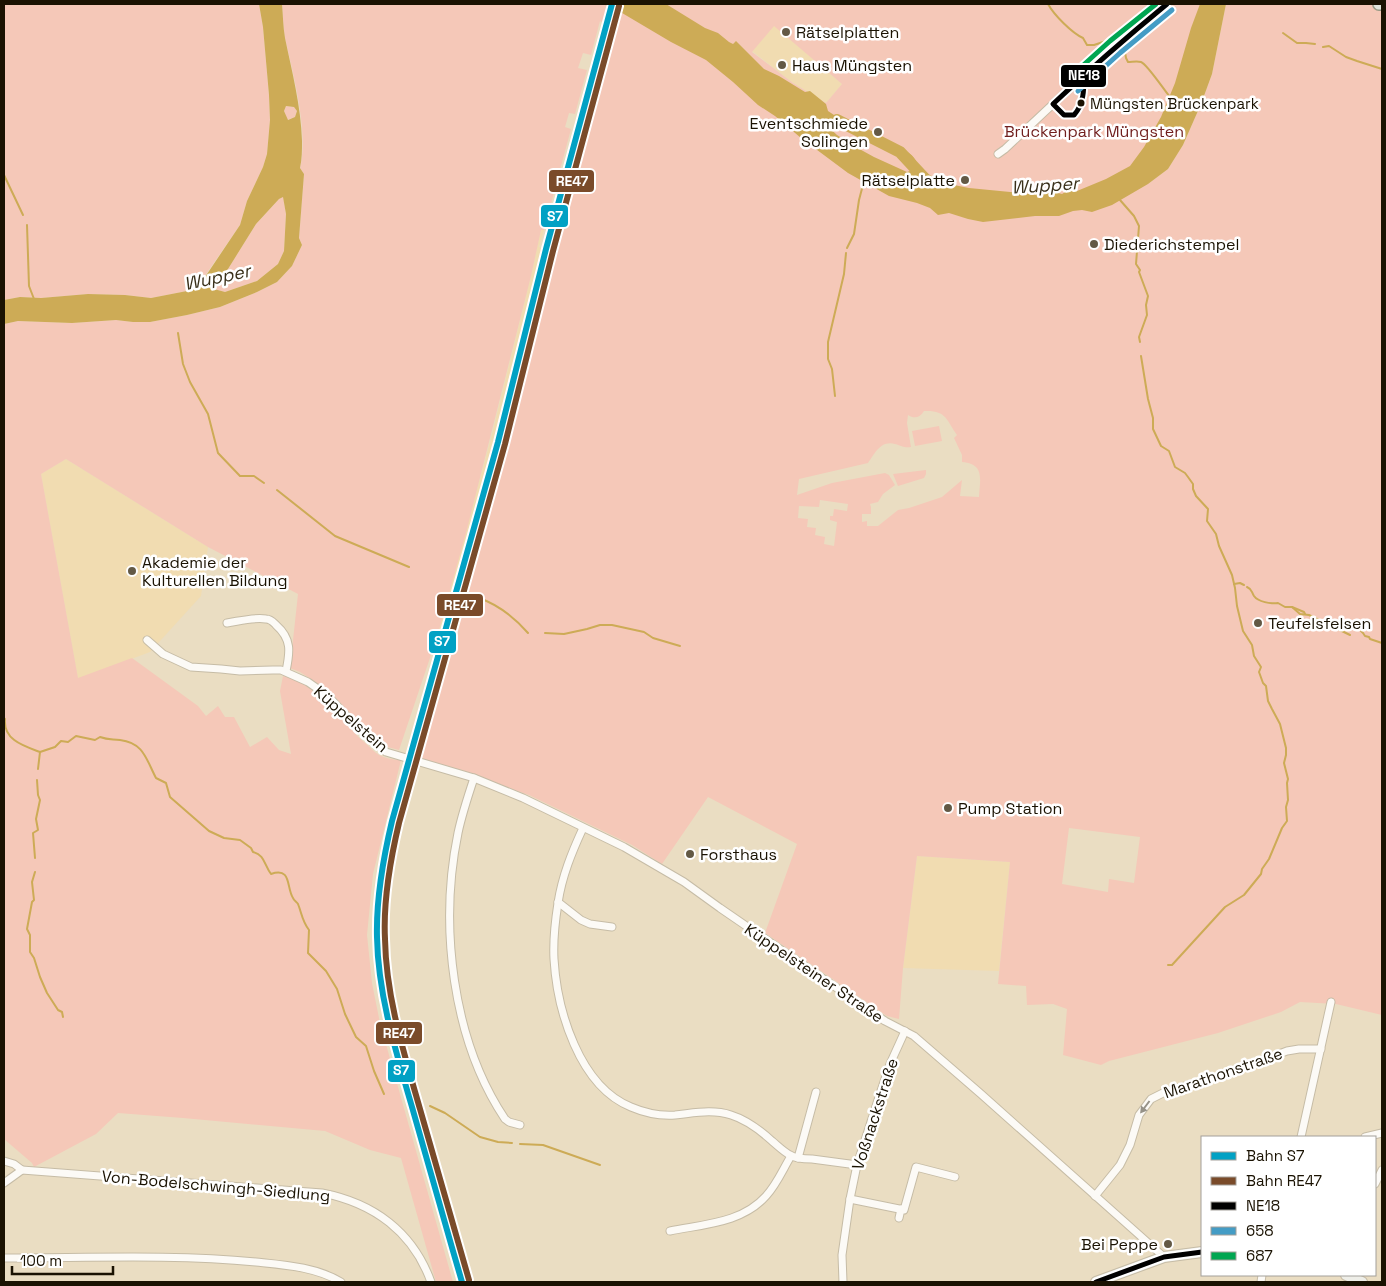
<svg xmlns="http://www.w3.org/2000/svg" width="1386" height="1286" font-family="'Space Grotesk',sans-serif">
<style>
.built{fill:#f1dcb1}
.green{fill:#f5c8b8;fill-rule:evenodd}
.water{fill:#cdab56;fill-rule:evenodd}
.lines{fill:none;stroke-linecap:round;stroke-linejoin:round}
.stream{stroke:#cdab56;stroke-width:2}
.river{stroke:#cdab56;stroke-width:12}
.street-casing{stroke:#c6bca6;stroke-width:9}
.secondary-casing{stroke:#c6bca6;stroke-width:12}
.primary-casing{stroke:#989a85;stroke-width:14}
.street{stroke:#fcfaf6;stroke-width:7}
.secondary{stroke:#eeeee8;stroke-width:10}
.primary{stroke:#e1e4dc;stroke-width:11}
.bus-1-casing{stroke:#fff;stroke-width:9}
.bus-2-casing{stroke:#fff;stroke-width:9}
.bus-3-casing{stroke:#fff;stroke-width:9}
.bus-1{stroke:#000;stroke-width:5}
.bus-2{stroke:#449cc5;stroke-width:5}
.bus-3{stroke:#00a651;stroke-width:5}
.rail-1-casing{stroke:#fff;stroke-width:10}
.rail-2-casing{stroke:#fff;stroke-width:10}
.rail-1{stroke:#01a1c4;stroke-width:6}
.rail-2{stroke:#7a4b2a;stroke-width:6}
.oneway{fill:#969288}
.poi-dot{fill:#635945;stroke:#fff;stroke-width:2}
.bus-dot{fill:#1a1202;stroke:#fff;stroke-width:2}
.labels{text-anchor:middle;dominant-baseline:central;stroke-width:5;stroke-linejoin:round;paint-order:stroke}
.bus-label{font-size:15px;fill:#1a1202;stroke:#fff;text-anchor:start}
.poi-label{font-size:16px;fill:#1a1202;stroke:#fff;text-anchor:start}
.park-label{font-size:16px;fill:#701e1d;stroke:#fff}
.street-label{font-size:16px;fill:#1a1202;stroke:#fff}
.water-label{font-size:18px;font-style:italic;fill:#3a301a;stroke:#fff}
.line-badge{stroke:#fff;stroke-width:2}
.badge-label{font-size:14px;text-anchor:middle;font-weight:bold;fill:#fff}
</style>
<rect width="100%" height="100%" fill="#eaddc2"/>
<g class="built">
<polygon points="774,25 842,84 826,103 793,83 752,51"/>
<polygon points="541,229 544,230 539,247 548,250 513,393 476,531 445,639 437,637 491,438 531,276"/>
<polygon points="66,459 208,547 201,596 150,652 78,679 41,474"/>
<polygon points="917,856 1010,862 999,971 903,968"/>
</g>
<g class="green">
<polygon points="4,4 259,4 263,27 269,95 270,120 267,154 263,167 247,201 240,225 200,283 195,284 187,291 151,298 125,295 88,294 41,298 20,297 4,300"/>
<path d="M 282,4 L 1205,4 L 1148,184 L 1168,169 L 1183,145 L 1201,104 L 1212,74 L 1226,4 L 1382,4 L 1382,1015 L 1336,1004 L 1300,1002 L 1281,1012 L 1218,1033 L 1109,1061 L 1101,1065 L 1063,1055 L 1067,1009 L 1053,1004 L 1027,1005 L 1026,986 L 998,984 L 1010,862 L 917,856 L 903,968 L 899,1019 L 887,1016 L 765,933 L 797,844 L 708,797 L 662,864 L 632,845 L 529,795 L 415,756 L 433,697 L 445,639 L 493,470 L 563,192 L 570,193 L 575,174 L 569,172 L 580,131 L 584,132 L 588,117 L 584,116 L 595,72 L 604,74 L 608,60 L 599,58 L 608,26 L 600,21 L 591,55 L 583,53 L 578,68 L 587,70 L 575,114 L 569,113 L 565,127 L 571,129 L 560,170 L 555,169 L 550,188 L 555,189 L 544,230 L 541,230 L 531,276 L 467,529 L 437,637 L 399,750 L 384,746 L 365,729 L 328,690 L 300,672 L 290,668 L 298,594 L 208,547 L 66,459 L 41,474 L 78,678 L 132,658 L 198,706 L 206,716 L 218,706 L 225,717 L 234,717 L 250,747 L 267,737 L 279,750 L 291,754 L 280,691 L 283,676 C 320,684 337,718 364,742 C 369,746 374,752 379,755 C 385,758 394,760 401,760 L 373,874 L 367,935 L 372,983 L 380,1023 L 453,1282 L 436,1282 L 401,1158 L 370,1150 L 325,1131 L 183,1118 L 118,1113 L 96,1134 L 34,1167 L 32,1163 L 4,1139 L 4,324 L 18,321 L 72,323 L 116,320 L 133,322 L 150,322 L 187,315 L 220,307 L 257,292 L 277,282 L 292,266 L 302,245 L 299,238 L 304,174 L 300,168 C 309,132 293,74 285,38 C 283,27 283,15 282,4 ZM 774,26 L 842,84 L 826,103 L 793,83 L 752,52 ZM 924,411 C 946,410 946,419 957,435 L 954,438 L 962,455 L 962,462 C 985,464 980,479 979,497 L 960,496 L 962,480 L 942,497 L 909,508 L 898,510 L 878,526 L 867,526 L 867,521 L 862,522 L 862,514 L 871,514 L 871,507 L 870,504 L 878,502 L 883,494 L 895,485 L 889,475 L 885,473 L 832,483 L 797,495 L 799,479 L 868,463 C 875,453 881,440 895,444 C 902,446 904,448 911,447 L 907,423 L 908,415 C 914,419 920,418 924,411 ZM 820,500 L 848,504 L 847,511 L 834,509 L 833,516 L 830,516 L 830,520 L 837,522 L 834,546 L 824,544 L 825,537 L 815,535 L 816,528 L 807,527 L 808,519 L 798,518 L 799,506 L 819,507 ZM 1069,828 L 1140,837 L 1134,883 L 1109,879 L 1108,892 L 1062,884 Z"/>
<polygon points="286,106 294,107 297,111 295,117 287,120 284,111"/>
<polygon points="283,196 286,214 284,251 278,264 257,281 225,292 214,289 211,286 214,282 228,269 256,224 279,199"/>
<polygon points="939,426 942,441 915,446 912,431"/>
<polygon points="926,470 926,474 924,478 898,486 893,474"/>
</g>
<g class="water">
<path d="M 259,4 L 282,4 C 283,15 283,27 285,38 C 292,72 301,106 302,141 C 302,150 302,159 300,168 L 304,174 L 299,238 L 302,245 L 292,266 L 277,282 L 257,292 L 220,307 L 187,315 L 150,322 L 133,322 L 116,320 L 72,323 L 18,321 L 4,324 L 4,300 L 20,297 L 41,298 L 88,294 L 125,295 L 151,298 L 187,291 L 195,284 L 201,283 L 240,225 L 247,201 L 263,167 L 267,154 L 270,120 L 269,95 L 263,27 ZM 286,106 L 294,107 L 297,111 L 295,117 L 288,120 L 284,111 ZM 283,197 L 286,214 L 284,251 L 278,264 L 257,281 L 225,292 L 214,289 L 212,286 L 214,282 L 228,269 L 256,224 L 279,199 Z"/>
<polygon points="603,4 666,4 705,28 718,33 729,42 733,44 736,41 764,69 779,76 805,92 810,91 826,104 828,111 852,127 850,131 822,121 837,135 854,146 874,157 907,172 916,169 923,171 944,183 969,188 1030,194 1054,192 1062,194 1067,191 1077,191 1106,179 1130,166 1144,147 1161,117 1175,83 1191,28 1200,4 1226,4 1212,74 1201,104 1183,145 1168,169 1148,184 1112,205 1092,212 1082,210 1073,211 1059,216 1035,216 983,222 968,219 949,213 938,215 930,208 917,203 889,196 848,173 801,138 775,116 758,105 733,82 706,60 671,42 617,10"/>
<path d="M 898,146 C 908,153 915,154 918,167 L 910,168 L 893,152 Z"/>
</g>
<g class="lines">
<g class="stream">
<path d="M 1048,4 C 1054,15 1072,33 1083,38 L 1087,45 L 1094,45 L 1112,39 L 1116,42"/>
<polyline points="1283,33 1297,43 1306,43 1315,44"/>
<path d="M 1119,46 L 1125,52 L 1126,58 L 1128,62 C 1132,62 1137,61 1141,62 C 1147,64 1164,90 1170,97"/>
<polyline points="1323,47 1329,46 1346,57 1357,61 1382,69"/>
<polyline points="4,175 23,215"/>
<polyline points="1120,200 1134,216 1139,226 1136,264 1140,270 1139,272 1148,296 1146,305 1147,315 1139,337 1140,342"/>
<polyline points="27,225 29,286 34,299"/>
<polyline points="847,248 854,234 859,200 864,181"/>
<polyline points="178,333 183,364 190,382 208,414 218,453 240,476 254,476 264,483"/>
<polyline points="1141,356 1148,399 1153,418 1153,429 1161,446 1169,451 1175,467 1185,473 1188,477 1193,484 1193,489 1196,496 1208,509 1207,521 1216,534 1219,546 1232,575 1235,588 1237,606 1243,631 1252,645 1254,656 1261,667 1259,672 1263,683 1266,686 1268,701 1272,709 1280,724 1286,748 1286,755 1284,763 1288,779 1287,783 1288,800 1286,807 1287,821 1282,828 1269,859 1262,869 1261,874 1244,895 1225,907 1172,965 1168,965"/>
<polyline points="835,396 832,369 828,359 828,342 844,274 846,253"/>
<polyline points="277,490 335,536 409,567"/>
<polyline points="1234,584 1240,583 1244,585"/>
<path d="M 1247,587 C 1252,589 1251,591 1254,596 C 1258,602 1271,604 1278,603 L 1285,607 L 1292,607 L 1300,614 L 1309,615 L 1350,635"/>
<path d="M 479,598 C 499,605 514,617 528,633"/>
<polyline points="1292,607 1304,612 1305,614"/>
<polyline points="1361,631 1363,633 1365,636 1369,637 1370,639 1382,643"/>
<polyline points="545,633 564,634 587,629 600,625 612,625 644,632 653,638 680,646"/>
<path d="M 4,718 L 5,719 C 3,740 24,746 40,752 L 55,747 L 61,741 L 68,742 L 76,736 L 95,740 L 100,737 C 108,740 111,739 120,740 C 144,743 146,759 156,778 L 166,783 L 170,797 L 209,831 L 224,838 L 240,840 L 251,848 L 253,852 C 265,855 264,865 271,874 C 292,867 286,887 293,898 C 294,901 297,902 298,904 C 302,914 302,921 309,930 L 308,953 L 326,971 L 337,989 L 345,1014 L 356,1037 L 366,1046 L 374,1071 L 384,1094"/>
<polyline points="38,769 40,752"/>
<polyline points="35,858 33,833 38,830 36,819 40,800 38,795 37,780"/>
<polyline points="35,872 32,882 34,900 32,902 27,929 30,935 30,952 34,958 40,977 47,993 58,1010 62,1012 63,1017"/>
<polyline points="430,1106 445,1113 480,1137 498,1142 512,1143"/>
<polyline points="520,1144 543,1145 600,1165"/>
</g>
<polyline class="river" points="837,120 900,152 927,181"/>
<defs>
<g id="street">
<polyline points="998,154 1005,149 1084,75 1115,47 1167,4"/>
<path d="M 227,623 C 240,621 254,617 266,619 C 271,619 273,622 276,625 C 292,639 290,652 286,671"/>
<polyline points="147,640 163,654 191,667 221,669 240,671 273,670 281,670 308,682 328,696 358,728 386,752 474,778 523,798 624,847 684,882 720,908 885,1021 914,1036 981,1094 1164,1257"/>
<path d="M 474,778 C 468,796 462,814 458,833 C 439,925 452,1040 505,1119 L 509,1122 L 520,1125"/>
<path d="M 583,828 C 572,852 562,876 558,903 C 555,922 553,940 554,959 C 557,1010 579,1086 631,1107 C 645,1113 660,1116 675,1115 C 695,1113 712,1109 731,1115 C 747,1120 760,1130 772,1141 C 778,1146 784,1152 790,1155 C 796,1159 805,1159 812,1159 C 827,1161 842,1163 857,1165"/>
<polyline points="558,902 581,920 590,924 612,927"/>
<polyline points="1301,1137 1331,1002"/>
<polyline points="1365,1137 1382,1133"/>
<polyline points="798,1158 816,1092"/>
<polyline points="4,1161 14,1164 22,1170 4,1183"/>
<path d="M 22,1170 L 322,1193 C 374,1203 413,1232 431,1282"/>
<polyline points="1375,1184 1382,1170"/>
<polyline points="1095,1196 1120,1165 1130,1145 1139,1115 1151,1099 1167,1091 1223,1075 1287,1051 1299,1049 1321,1049"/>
<polyline points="850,1199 904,1210 916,1167 955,1177"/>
<polyline points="899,1218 901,1209"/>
<path d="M 670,1231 C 704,1224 742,1223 766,1196 C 777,1184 783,1169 791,1156"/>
<path d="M 4,1258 C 88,1258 173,1254 256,1262 C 285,1265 316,1267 341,1282"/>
<polyline points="843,1282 842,1255 850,1199 857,1165 879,1097 890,1064 905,1031"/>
<polyline points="1261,1282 1262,1275"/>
</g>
<g id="secondary">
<polyline points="1346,1275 1362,1282"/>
<polyline points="1096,1282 1164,1257 1202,1252"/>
</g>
<polyline id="primary" points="1379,4 1382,4"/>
</defs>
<use href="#street" class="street-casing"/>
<use href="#secondary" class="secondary-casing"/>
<use href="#primary" class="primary-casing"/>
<use href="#street" class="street"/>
<use href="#secondary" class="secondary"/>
<use href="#primary" class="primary"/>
<defs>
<g id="bus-1">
<path d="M 1084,75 C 1084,89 1084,104 1074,115 L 1064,115 L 1053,104 C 1090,69 1128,36 1167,4"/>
<polyline points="1096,1282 1164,1257 1202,1252"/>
</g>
<polyline id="bus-2" points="1078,91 1120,53 1172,10"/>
<polyline id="bus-3" points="1068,79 1110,41 1156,4"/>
</defs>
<use href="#bus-1" class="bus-1-casing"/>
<use href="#bus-2" class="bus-2-casing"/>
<use href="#bus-3" class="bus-3-casing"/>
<use href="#bus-1" class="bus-1"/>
<use href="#bus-2" class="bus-2"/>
<use href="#bus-3" class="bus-3"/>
<defs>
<path id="rail-1" d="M 462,1282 C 445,1224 429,1166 412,1107 C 396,1052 378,995 377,937 C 376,898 383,859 392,821 L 498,442 L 546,249 L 612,4"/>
<path id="rail-2" d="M 469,1280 C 453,1223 436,1166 420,1109 C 404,1053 386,997 385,939 C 383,900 390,861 399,823 L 505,444 L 553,251 L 619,6"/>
</defs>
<use href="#rail-1" class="rail-1-casing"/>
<use href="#rail-2" class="rail-2-casing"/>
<use href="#rail-1" class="rail-1"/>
<use href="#rail-2" class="rail-2"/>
</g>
<defs><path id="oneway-solid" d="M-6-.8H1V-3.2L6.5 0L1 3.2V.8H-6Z" transform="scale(1.25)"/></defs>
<use class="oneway" href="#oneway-solid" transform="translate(1145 1107) rotate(127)"/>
<g class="poi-dot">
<circle cx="786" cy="32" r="5"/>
<circle cx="782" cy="65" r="5"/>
<circle cx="878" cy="132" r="5"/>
<circle cx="965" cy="180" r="5"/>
<circle cx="1094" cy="244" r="5"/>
<circle cx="132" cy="571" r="5"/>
<circle cx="1258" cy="623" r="5"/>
<circle cx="948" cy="808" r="5"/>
<circle cx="690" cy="854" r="5"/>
<circle cx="1168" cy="1244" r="5"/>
</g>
<circle class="bus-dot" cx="1081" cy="103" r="4.5"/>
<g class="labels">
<g class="bus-label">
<text x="1090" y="103">Müngsten Brückenpark</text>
</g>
<g class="poi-label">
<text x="796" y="32">Rätselplatten</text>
<text x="792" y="65">Haus Müngsten</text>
<text x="868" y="123" text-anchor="end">Eventschmiede<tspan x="868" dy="18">Solingen</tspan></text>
<text x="955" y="180" text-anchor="end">Rätselplatte</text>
<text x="1104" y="244">Diederichstempel</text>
<text x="142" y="562">Akademie der<tspan x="142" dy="18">Kulturellen Bildung</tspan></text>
<text x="1268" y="623">Teufelsfelsen</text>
<text x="958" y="808">Pump Station</text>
<text x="700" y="854">Forsthaus</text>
<text x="1158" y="1244" text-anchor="end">Bei Peppe</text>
</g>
<g class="park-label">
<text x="1094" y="131">Brückenpark Müngsten</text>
</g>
<g class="street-label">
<text transform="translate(351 719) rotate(41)">Küppelstein</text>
<text transform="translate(814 973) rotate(34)">Küppelsteiner Straße</text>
<text transform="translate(1223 1073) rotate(-19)">Marathonstraße</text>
<text transform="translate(875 1114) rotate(-72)">Voßnackstraße</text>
<text transform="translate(216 1186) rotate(5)">Von-Bodelschwingh-Siedlung</text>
</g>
<g class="water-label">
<text transform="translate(1045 185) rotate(-4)">Wupper</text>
<text transform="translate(217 277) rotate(-12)">Wupper</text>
</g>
</g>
<g class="line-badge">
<rect x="1060" y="64" width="47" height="24" rx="5" fill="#000"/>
<rect x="548" y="169" width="47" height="24" rx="5" fill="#7a4b2a"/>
<rect x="540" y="204" width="29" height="24" rx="5" fill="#01a1c4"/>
<rect x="436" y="593" width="48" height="24" rx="5" fill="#7a4b2a"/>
<rect x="428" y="630" width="29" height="24" rx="5" fill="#01a1c4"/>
<rect x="375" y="1021" width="48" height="24" rx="5" fill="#7a4b2a"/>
<rect x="387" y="1059" width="29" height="24" rx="5" fill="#01a1c4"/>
</g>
<g class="badge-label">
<text x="1084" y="80">NE18</text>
<text x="572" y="186">RE47</text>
<text x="555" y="221">S7</text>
<text x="460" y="610">RE47</text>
<text x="442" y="646">S7</text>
<text x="399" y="1038">RE47</text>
<text x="401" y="1075">S7</text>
</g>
<rect width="1386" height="1286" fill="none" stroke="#1a1202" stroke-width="10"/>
<rect x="1201" y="1136" width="175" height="140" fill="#ffffff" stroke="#a3a09a"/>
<rect x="1211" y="1152" width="25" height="8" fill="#01a1c4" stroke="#a3a09a"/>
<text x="1246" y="1161" font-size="15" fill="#1a1202">Bahn S7</text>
<rect x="1211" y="1177" width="25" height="8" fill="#7a4b2a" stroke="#a3a09a"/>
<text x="1246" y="1186" font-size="15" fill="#1a1202">Bahn RE47</text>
<rect x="1211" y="1202" width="25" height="8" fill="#000000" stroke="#a3a09a"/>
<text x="1246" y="1211" font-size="15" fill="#1a1202">NE18</text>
<rect x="1211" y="1227" width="25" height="8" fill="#449cc5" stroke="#a3a09a"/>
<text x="1246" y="1236" font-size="15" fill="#1a1202">658</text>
<rect x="1211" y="1252" width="25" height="8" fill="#00a651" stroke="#a3a09a"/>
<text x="1246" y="1261" font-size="15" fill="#1a1202">687</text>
<path d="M12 1266v8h101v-8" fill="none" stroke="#1a1202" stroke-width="2.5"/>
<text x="20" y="1266" font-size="15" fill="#1a1202" stroke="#ffffff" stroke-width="4" paint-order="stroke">100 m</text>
</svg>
